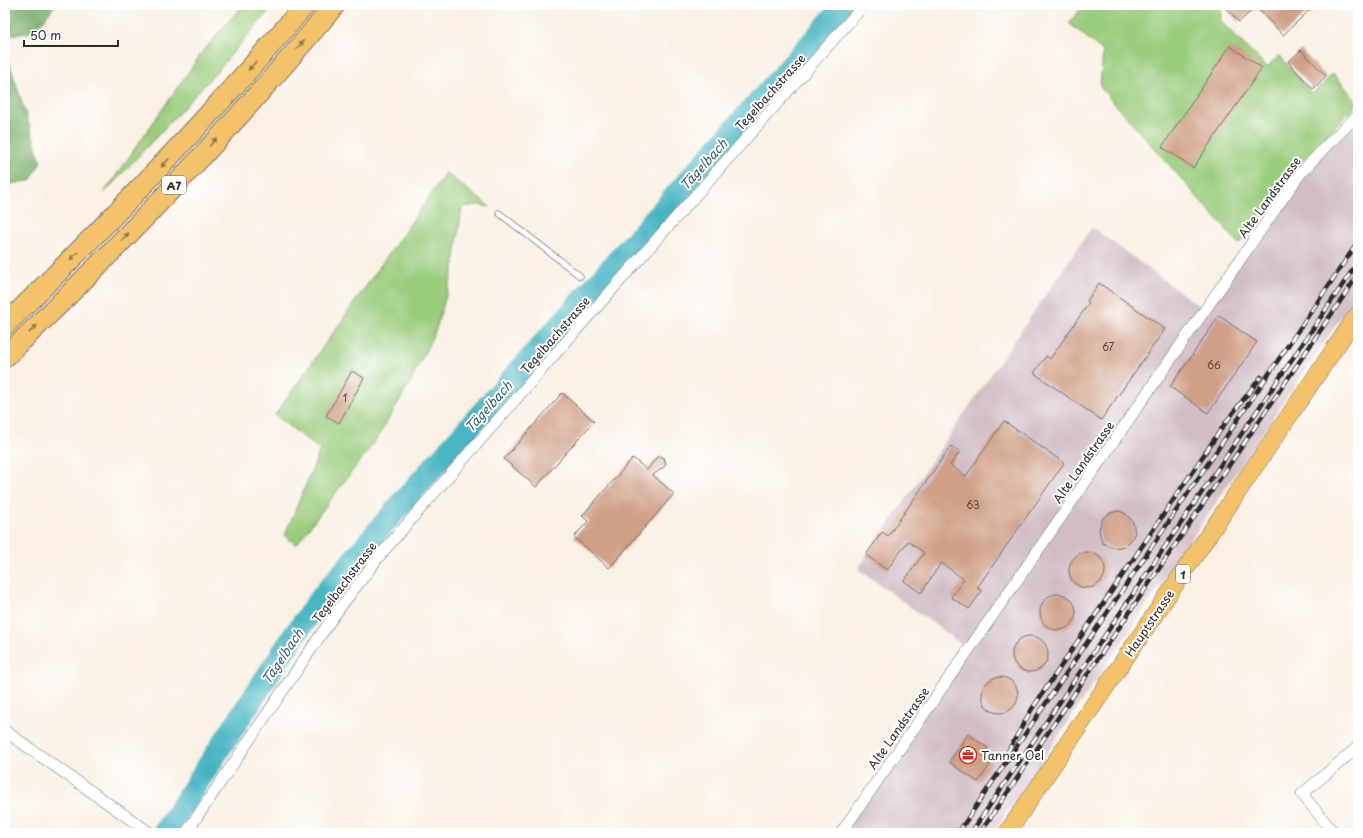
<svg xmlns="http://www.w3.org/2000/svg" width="1363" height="838" font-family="'Playpen Sans',sans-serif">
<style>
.industrial{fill:#d2bdc6}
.green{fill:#9acc7c;stroke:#627c54}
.forest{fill:#7bb06c;stroke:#536e4c}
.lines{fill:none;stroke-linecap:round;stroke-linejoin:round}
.river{stroke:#48b5c3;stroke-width:23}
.building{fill:#cf9f86}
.lane-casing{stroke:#73706b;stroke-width:7}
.street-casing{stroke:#73706b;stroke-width:12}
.primary-casing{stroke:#73706b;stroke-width:18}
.highway-casing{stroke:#73706b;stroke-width:22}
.lane{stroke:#fff;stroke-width:5.5}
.street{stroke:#fff;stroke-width:11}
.primary{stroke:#f3c26a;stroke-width:17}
.highway{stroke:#f3c26a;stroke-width:20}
.rail-casing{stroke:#2b2b2b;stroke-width:4.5}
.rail{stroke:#fff;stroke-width:3;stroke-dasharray:9;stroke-linecap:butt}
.oneway{fill:#8f764a}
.labels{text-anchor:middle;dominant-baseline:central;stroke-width:4;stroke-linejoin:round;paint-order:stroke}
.number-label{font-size:10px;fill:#544842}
.shield{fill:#fff;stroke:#6b6b6b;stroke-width:1}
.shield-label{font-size:11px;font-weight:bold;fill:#2b2b2b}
.street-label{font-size:12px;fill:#2b2b2b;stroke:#fff}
.poi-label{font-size:12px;fill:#2b2b2b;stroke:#fff;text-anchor:start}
.water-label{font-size:13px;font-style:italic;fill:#376268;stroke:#fff}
</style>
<rect width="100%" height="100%" fill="#fff"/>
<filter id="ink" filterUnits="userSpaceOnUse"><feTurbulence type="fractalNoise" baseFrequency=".025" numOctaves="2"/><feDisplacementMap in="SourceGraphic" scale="8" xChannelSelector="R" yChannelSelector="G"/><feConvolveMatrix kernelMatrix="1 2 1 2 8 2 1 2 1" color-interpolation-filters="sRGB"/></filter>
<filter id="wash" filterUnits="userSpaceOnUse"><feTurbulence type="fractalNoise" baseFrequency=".012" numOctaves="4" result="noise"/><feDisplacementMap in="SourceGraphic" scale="16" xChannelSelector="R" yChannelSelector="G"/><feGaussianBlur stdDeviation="0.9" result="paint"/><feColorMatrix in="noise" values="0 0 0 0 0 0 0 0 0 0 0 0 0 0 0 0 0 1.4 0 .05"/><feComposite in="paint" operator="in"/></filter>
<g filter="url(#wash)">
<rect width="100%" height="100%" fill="#faf0e3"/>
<polygon class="industrial" points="1358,115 1358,292 993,833 841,833 968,649 858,569 1092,227 1199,306 1215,295 1299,175"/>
<g class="green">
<polygon points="243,5 274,5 211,78 104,193 203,51"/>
<polygon points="1084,5 1220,5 1221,22 1267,67 1279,55 1312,94 1333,73 1358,103 1295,168 1239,244 1100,87 1103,51 1069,23"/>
<polygon points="446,173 490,207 478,205 462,207 453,272 436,329 411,381 376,440 296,545 285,535 320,450 275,415"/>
</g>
<g class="forest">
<polygon points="5,5 55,5 44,20 28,33 5,36"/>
<polygon points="5,49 41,162 30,181 5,185"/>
</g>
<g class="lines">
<polyline class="river" points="164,833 293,637 320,599 406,498 845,5"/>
</g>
<g id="blocks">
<g class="building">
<polygon points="1223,5 1315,5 1283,35 1256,7 1239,22"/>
<polygon points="1230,46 1262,68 1193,168 1162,147"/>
<polygon points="1301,50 1326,76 1313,89 1288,62"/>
<polygon points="1099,283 1165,329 1101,420 1034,373 1046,356 1050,359 1089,303 1087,301"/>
<polygon points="1219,316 1257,342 1208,413 1170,387"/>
<polygon points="352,371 364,378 339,423 326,416"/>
<polygon points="562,393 594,421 536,487 504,459"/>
<polygon points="1004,421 1064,463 977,588 982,591 969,609 951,597 964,579 941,563 921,593 904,581 924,553 908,541 887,570 866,555 882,532 888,536 951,446 960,452 950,465 966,476"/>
<polygon points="660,456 664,458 666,464 664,467 653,475 674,494 609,568 574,537 588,521 582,516 633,458 647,470 657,457"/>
<polygon points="1119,511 1126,514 1133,522 1135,532 1132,539 1125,546 1115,548 1102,543 1099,530 1102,519 1110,513"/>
<circle cx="1087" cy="570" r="18"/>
<circle cx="1058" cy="612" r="18"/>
<circle cx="1030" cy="654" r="18"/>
<circle cx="1000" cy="695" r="18"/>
<polygon points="968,734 988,748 982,755 992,762 978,782 949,762"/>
</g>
</g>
</g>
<g filter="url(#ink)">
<use href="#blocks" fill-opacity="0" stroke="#73706b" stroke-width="1"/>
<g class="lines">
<defs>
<polyline id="lane" points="499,213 580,276"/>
<g id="street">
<polyline points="5,731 150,833"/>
<polyline points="186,833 335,614 381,554 556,353 864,5"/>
<polyline points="841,833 1299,175 1327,145 1358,115"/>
<polyline points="1334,833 1302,794 1358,747"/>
</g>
<polyline id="primary" points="1007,833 1358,314"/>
<g id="highway">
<path d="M 5,325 C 109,223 210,117 305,5"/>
<path d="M 5,357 C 121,246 232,128 335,5"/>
</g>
</defs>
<use href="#lane" class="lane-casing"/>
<use href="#street" class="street-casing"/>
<use href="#primary" class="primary-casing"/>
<use href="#highway" class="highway-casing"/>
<use href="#lane" class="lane"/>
<use href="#street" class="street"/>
<use href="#primary" class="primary"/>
<use href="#highway" class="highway"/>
<defs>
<g id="rail">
<polyline points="1007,753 1032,709 1226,422 1261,377"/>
<polyline points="958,833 1358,242"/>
<polyline points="971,833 1358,262"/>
<polyline points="980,833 1358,275"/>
</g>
</defs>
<use href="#rail" class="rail-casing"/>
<use href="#rail" class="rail"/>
</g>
<defs><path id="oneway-solid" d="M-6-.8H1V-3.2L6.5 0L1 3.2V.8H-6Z"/></defs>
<g class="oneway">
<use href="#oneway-solid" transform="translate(300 45) rotate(-49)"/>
<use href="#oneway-solid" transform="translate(252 66) rotate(131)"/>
<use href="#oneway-solid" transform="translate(213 142) rotate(-48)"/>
<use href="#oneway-solid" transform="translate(165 163) rotate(133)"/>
<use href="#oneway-solid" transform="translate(125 237) rotate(-46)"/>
<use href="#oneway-solid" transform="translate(74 256) rotate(135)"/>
<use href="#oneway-solid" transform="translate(33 329) rotate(-44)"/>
</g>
</g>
<defs>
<symbol id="office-ring" viewBox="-11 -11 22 22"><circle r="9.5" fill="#fff" stroke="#c8321e" stroke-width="1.5"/><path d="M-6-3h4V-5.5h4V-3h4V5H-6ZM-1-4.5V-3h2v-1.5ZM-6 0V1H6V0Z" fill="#c8321e"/></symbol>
</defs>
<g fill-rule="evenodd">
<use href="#office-ring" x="958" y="745" width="20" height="20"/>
</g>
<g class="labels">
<g class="number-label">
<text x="1108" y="346">67</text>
<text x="1214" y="364">66</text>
<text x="345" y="397">1</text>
<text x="973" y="504">63</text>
</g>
<g class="shield">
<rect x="162" y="176" width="24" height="18" rx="3"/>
<rect x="1176" y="565" width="14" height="18" rx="3"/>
</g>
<g class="shield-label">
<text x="174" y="185">A7</text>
<text x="1183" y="574">1</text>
</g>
<g class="street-label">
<text transform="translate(770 92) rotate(-48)">Tegelbachstrasse</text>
<text transform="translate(1269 197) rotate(-54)">Alte Landstrasse</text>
<text transform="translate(555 335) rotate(-49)">Tegelbachstrasse</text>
<text transform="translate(1083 462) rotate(-55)">Alte Landstrasse</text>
<text transform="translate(344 582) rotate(-53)">Tegelbachstrasse</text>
<text transform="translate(1149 623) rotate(-56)">Hauptstrasse</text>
<text transform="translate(898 728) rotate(-55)">Alte Landstrasse</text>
</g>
<g class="poi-label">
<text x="981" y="755">Tanner Oel</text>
</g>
<g class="water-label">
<text transform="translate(703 164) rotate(-48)">Tägelbach</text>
<text transform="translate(488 406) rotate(-48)">Tägelbach</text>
<text transform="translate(282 656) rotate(-56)">Tägelbach</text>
</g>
</g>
<rect width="1363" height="838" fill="none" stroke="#fff" stroke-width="20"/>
<path d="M24 40v6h94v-6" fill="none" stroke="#2b2b2b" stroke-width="2"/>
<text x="30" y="40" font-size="12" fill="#2b2b2b" stroke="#ffffff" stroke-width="3" paint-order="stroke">50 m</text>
</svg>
